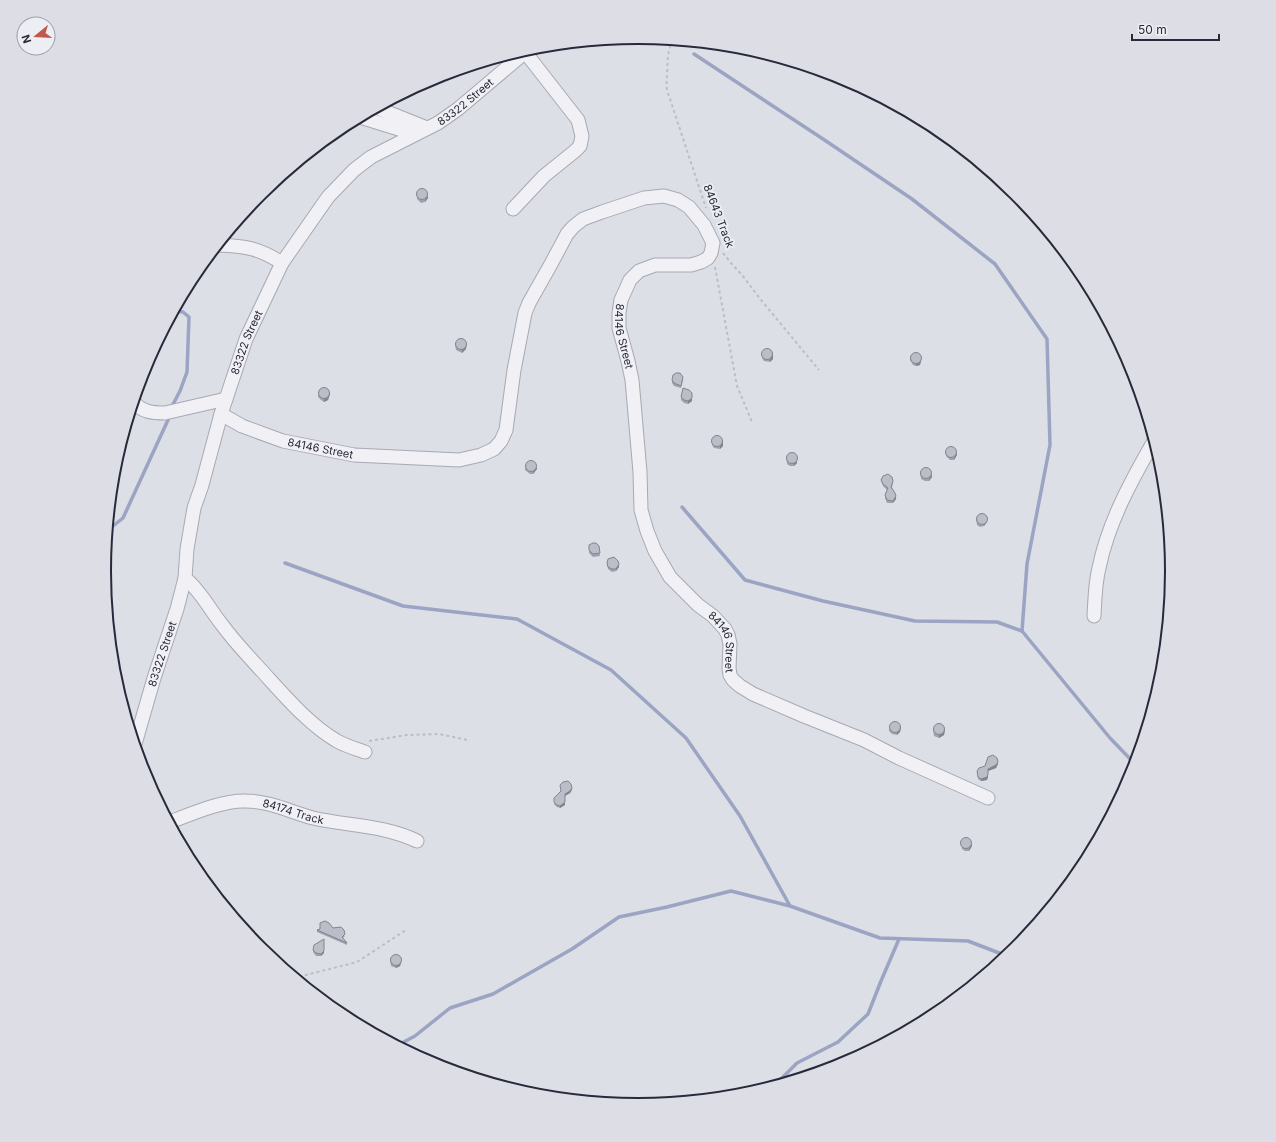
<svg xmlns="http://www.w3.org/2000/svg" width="1276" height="1142" font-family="Inter,sans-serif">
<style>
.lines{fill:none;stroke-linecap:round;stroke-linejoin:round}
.stream{stroke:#9ba4c3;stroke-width:3.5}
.minor-casing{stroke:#a7a9b3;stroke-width:15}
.path{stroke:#bcbdc5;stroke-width:2;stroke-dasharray:3 3;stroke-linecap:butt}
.minor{stroke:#f0f0f5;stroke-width:13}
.wall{fill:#a1a3ac}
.shaded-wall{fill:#83848c}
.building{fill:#bbbdc8;stroke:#83848c}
.labels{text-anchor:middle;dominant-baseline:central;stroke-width:3.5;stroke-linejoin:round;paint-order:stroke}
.street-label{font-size:11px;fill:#282a3b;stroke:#edeef4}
.rim{fill:none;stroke:#282a3b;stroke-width:2}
</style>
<rect width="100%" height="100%" fill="#dddfe6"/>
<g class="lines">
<g class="stream">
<polyline points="694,54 823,139 912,199 995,264 1047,339 1050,445 1027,564 1022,631 1110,738 1135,764"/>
<polyline points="171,408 180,391 187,372 189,317 183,312 175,311"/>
<polyline points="682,507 745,580 823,601 915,621 997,622 1022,631"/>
<polyline points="108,530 123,518 168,420"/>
<polyline points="285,563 403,606 517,619 611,670 686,738 740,816 790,906"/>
<polyline points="398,1045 415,1036 450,1008 493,994 572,949 619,917 667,907 731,891 790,906 880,938 968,941 1007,956"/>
<polyline points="776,1084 797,1063 838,1042 868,1014 881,981 899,939"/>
</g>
<defs>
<g id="minor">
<polyline points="377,108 427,128"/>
<polyline points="360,117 415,134"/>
<polyline points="513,209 544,176 575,151 580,146 582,136 578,120 525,52"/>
<path d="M 218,245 C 245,246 259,248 282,263"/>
<path d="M 134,402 C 141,412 153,413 165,413 L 226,399"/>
<path id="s1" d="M 221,414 L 242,426 L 283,441 L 354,455 L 459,460 L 481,455 L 494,449 L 501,441 L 506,430 L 514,370 L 525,313 L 529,303 L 551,264 L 567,234 L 573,227 L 583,219 L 602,212 L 644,198 L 664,196 L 678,200 L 689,207 L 704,225 L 713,243 L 711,253 L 708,258 L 701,262 L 691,265 L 655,265 L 639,271 L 630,280 L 621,300 L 619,313 L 619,328 L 628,361 L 632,380 L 640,472 L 641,510 L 647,531 L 655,551 L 670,577 L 698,605 L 713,616 L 725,629 L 728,635 L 730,644 L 729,668 L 730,675 L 733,680 L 740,686 L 753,694 L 804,716 L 864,740 L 899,758 L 988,798"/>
<path d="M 185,578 C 201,591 210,610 223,626 C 234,641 248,656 261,670 C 283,694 308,724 337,741 C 346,746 356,749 365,752"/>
<path d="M 1094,616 C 1095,600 1095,583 1099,568 C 1108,523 1131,481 1154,441"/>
<path id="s2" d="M 135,744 L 154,678 L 177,609 L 185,578 L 187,549 L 194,508 L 202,485 L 221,414 L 246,339 L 282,263 L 328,197 L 354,170 L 371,157 L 438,123 L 458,109 L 529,49"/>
<path id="s3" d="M 170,822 C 191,814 223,800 246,801 C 269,801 291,812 313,818 C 348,826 384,825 417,841"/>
</g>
</defs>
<use href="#minor" class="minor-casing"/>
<g class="path">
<path d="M 673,40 C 667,51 668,61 667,73 C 667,79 666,84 667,90 L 706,208"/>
<polyline points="723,253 731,263 742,275 761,300 819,370"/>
<polyline points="715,267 737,386 752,422"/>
<polyline points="369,741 407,735 439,734 467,740"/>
<polyline points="293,975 302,976 357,962 406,930"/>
</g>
<use href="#minor" class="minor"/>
</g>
<g class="wall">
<polygon points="417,196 428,198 425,202 421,203 417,199"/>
<polygon points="455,344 466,349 462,353 456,350"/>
<polygon points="762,355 773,355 773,359 770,362 764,361 762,358"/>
<polygon points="910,358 921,361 920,365 916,366 913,365 910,360"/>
<polygon points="672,380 683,380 681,388 674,386 672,383"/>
<polygon points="330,394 328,400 324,402 321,400 318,397 318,395"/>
<polygon points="681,397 692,401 688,404 684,403 681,400"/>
<polygon points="723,442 723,446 720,449 714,448 712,445 712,443"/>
<polygon points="946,453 957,455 954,460 950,460 946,456"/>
<polygon points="786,456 797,463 794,466 790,466 787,464"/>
<polygon points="525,468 537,469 533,474 530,474 525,470"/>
<polygon points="920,471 932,477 929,481 925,481 921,479"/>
<polygon points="881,480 893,483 892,487 896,499 893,503 887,503 885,498 885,495 887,490 883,486"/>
<polygon points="976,518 987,522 984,526 980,527 977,525"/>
<polygon points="599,546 600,556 593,557 589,553 589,550"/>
<polygon points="607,563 619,567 616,571 612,572 608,569"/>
<polygon points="901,728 900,732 897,735 892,734 889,731 889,729"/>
<polygon points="933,729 945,731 944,735 939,738 934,736"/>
<polygon points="998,764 996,768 988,771 988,777 987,780 981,781 978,779 977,771"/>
<polygon points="572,790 570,793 565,796 565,805 560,808 557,807 554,804 554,798"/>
<polygon points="961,841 972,846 969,851 965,851 962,849"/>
<polygon points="333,928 345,936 343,938 347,943 347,945 317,932 317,930"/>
<polygon points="313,950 324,953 321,956 316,956 313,952"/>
<polygon points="390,958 401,963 400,966 396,968 391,966"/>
</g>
<g class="shaded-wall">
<polygon points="428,195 428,198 425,202 425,200"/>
<polygon points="467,343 466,349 462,353 462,350"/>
<polygon points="773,352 773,359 770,362 770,359"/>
<polygon points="921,359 921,361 920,365 916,366 916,364"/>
<polygon points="330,392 330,394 328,400 324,402 324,399"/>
<polygon points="692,398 692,401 688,404 688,401"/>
<polygon points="723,440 723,446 720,449 720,446"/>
<polygon points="957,453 957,455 954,460 954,457"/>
<polygon points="797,461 797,463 794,466 794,463"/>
<polygon points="537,467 537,469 533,474 533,471"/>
<polygon points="932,474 932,477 929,481 929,479"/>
<polygon points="896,496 896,499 893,503 893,501"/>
<polygon points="987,519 987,522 984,526 984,524"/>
<polygon points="619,564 619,567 616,571 616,569"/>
<polygon points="901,726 900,732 897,735 897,732"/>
<polygon points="945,728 944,735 939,738 939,735"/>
<polygon points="998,762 998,764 996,768 988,771 988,769"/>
<polygon points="988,774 988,777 987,780 981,781 981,779"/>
<polygon points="572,788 572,790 570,793 565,796 565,794"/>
<polygon points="565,802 565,805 560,808 560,806"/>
<polygon points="972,844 972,846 969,851 969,848"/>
<polygon points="324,939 324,953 321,956 321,954"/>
<polygon points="401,961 401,963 400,966 396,968 396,966"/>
</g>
<g class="building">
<circle cx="422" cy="194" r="5.5"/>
<circle cx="461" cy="344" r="5.5"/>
<circle cx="767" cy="354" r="5.5"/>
<circle cx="916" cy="358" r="5.5"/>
<polygon points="676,373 680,373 683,377 681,386 674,383 672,380 673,375"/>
<circle cx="324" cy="393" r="5.5"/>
<polygon points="683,388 689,390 692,393 692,398 688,401 684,400 681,397"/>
<circle cx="717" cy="441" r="5.5"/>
<circle cx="951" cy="452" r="5.5"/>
<circle cx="792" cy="458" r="5.5"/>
<circle cx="531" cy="466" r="5.5"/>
<circle cx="926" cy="473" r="5.5"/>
<polygon points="888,474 892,477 893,481 891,487 895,493 896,496 893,501 887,500 885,495 888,488 883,484 881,480 883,476"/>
<circle cx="982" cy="519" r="5.5"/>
<polygon points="593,543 596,543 599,546 600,553 593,554 589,550 589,545"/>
<polygon points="614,557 618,561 619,564 616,569 612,569 608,567 607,563 608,559"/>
<circle cx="895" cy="727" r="5.5"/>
<circle cx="939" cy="729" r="5.5"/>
<polygon points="993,755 997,758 998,762 996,765 988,769 988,774 987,777 981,779 978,777 977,771 979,768 985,766 988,757"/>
<polygon points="568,781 571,784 572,788 570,791 565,794 565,802 560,806 557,805 554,802 554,798 561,791 560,785 563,782"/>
<circle cx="966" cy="843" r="5.5"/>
<polygon points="325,921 329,923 333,928 341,927 344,930 345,934 342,937 347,943 317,930 320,929 320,923"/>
<polygon points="324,939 324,951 321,954 316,953 313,950 314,945"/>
<circle cx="396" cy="960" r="5.5"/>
</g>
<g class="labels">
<g class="street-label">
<text stroke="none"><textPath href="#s2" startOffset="754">83322 Street</textPath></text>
<text transform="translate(719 216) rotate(69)">84643 Track</text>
<text stroke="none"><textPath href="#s1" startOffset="850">84146 Street</textPath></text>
<text stroke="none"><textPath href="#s2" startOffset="418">83322 Street</textPath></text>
<text stroke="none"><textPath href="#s1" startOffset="106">84146 Street</textPath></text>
<text stroke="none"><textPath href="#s1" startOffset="1186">84146 Street</textPath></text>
<text stroke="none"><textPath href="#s2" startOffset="94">83322 Street</textPath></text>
<text stroke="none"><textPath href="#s3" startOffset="128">84174 Track</textPath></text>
</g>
</g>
<path d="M0 0H1276V1142H0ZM111 571a527 527 0 1 1 1054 0a527 527 0 1 1-1054 0Z" fill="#dddee5" fill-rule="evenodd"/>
<path class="rim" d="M111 571a527 527 0 1 1 1054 0a527 527 0 1 1-1054 0Z"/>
<g transform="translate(36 36) rotate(252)"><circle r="19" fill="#edeef4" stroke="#9ea0aa"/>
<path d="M0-3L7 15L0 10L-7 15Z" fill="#c2574b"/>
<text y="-6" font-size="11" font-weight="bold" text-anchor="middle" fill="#282a3b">N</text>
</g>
<path d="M1132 34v6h87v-6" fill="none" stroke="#282a3b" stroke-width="2"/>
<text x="1138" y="34" font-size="12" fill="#282a3b" stroke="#edeef4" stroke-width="3" paint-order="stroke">50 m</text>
</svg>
